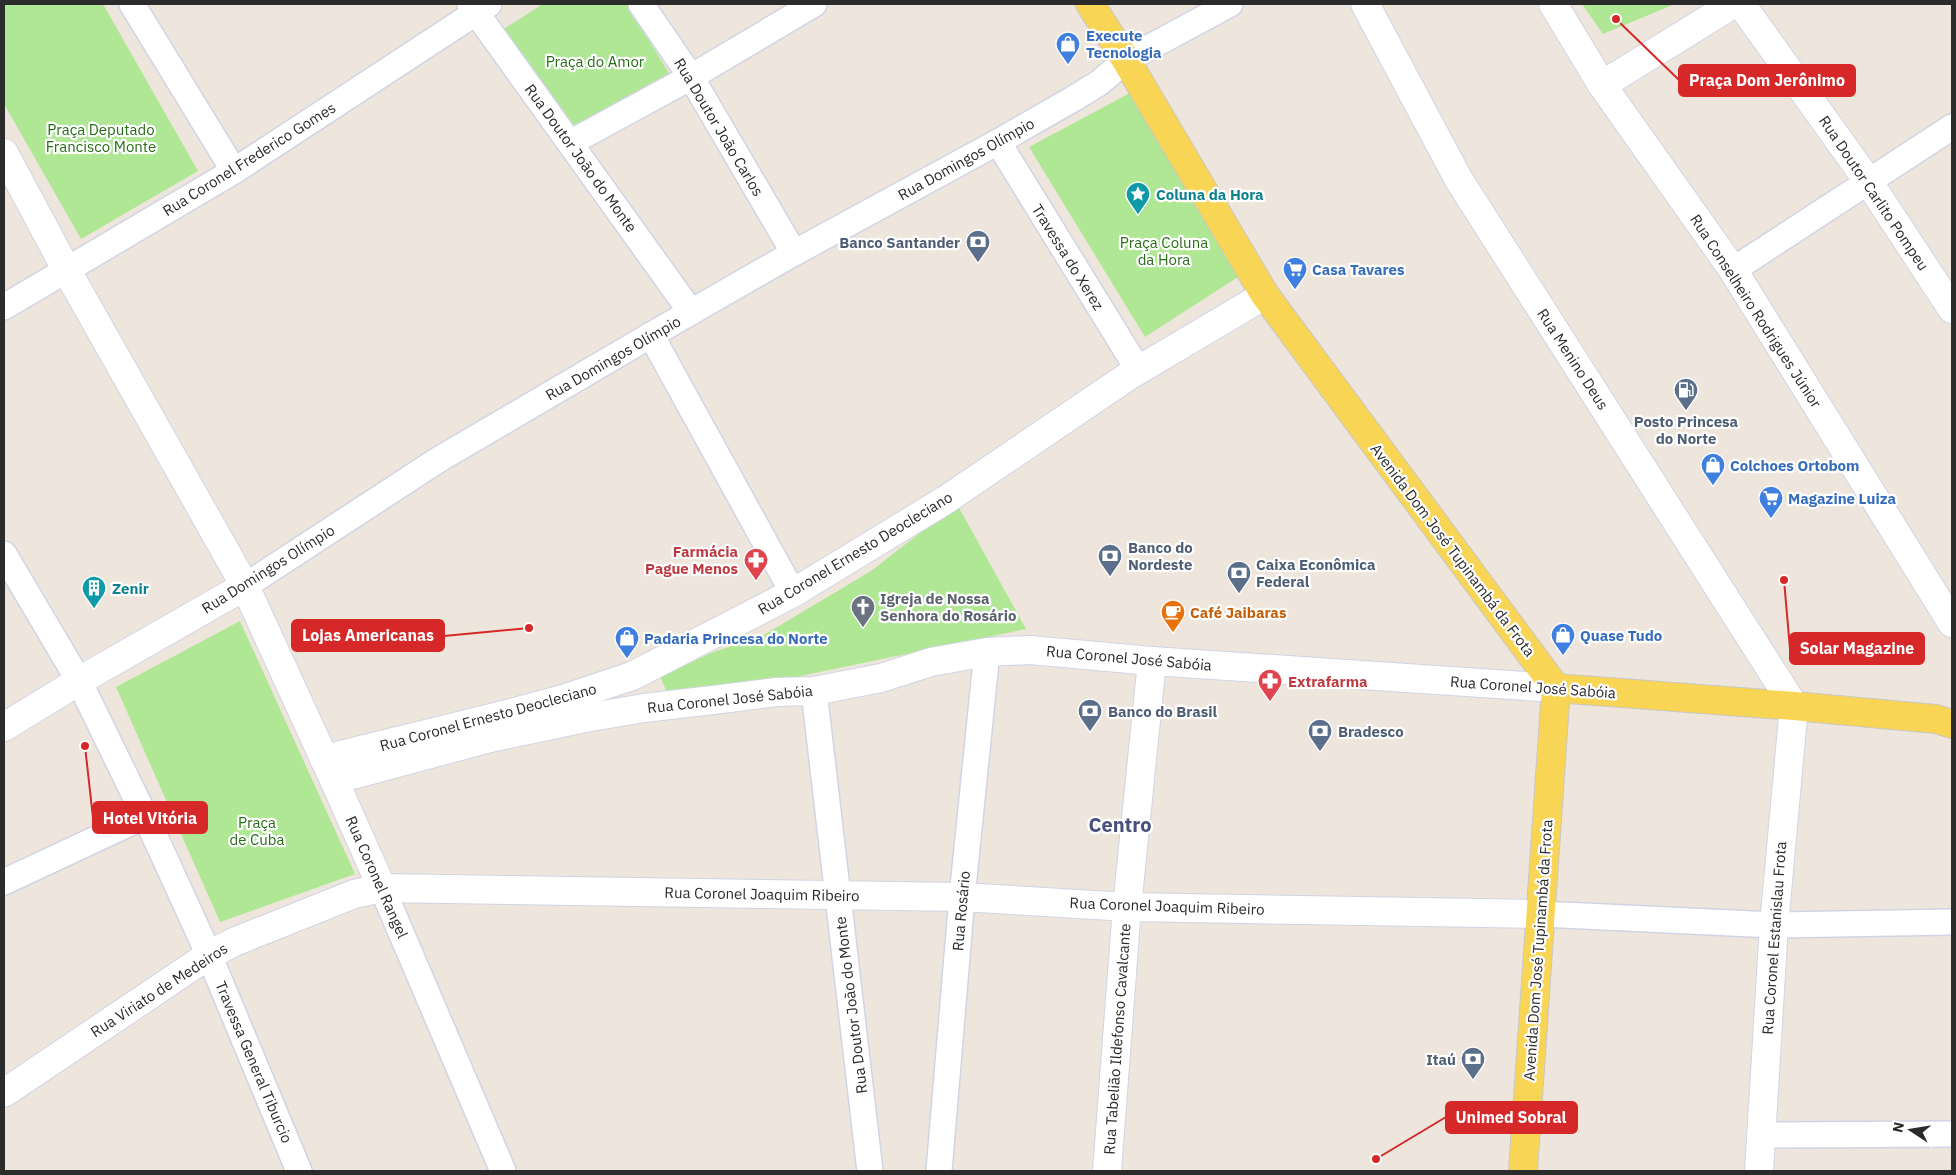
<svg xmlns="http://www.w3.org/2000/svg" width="1956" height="1175" font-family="'IBM Plex Sans',sans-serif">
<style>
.green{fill:#b0e795}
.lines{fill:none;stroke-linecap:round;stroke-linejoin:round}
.street-casing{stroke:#d1d4e4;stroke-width:28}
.secondary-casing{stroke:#d1d4e4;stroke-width:30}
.primary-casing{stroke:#c8c8c8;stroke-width:30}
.street{stroke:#fff;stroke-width:25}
.secondary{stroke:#fff;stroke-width:28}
.primary{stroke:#f9d555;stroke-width:28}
.labels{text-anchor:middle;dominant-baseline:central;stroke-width:4.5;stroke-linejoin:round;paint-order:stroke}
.shop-label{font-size:15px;font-weight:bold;fill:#366cbe;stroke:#fff;text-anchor:start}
.park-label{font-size:15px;fill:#276d16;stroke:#fff}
.street-label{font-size:15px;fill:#2b2b2b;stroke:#fff}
.culture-label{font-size:15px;font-weight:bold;fill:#0d838f;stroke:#fff;text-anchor:start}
.service-label{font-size:15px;font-weight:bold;fill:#4e5e75;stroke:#fff;text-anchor:start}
.health-label{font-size:15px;font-weight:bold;fill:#be3a42;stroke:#fff;text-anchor:end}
.worship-label{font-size:15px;font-weight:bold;fill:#5b616d;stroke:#fff;text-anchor:start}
.food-label{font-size:15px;font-weight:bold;fill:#c56008;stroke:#fff;text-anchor:start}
.district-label{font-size:20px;font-weight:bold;fill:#48517e;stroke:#fff}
.leader{fill:none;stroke:#d62828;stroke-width:2}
.callout-dot{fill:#d62828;stroke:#fff;stroke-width:2}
.callout{fill:#d62828;stroke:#d62828;stroke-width:2}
.callout-label{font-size:16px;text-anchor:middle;font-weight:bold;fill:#fff}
</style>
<rect width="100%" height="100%" fill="#eee6dc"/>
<g class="green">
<polygon points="4,4 103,4 198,171 81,239 4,104"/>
<polygon points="543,4 627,4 673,80 579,135 502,30"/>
<polygon points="1582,4 1675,4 1603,34"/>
<polygon points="1130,93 1252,268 1145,337 1029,147"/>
<polygon points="957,504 1026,629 757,685 668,694 660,677 713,652 762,636 871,571"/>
<polygon points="240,621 355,874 220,922 116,687"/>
</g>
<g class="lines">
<defs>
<g id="street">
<polyline points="132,4 234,171"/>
<polyline points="470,4 691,312"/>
<polyline points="641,4 691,77 794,253"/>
<polyline points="998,142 1139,371"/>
<polyline points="570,143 691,77 814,4"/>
<polyline points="1733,270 1952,127"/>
<polyline points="4,307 234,171 489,4"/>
<polyline points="651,335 793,593"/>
<polyline points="4,554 79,681 156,839 209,955 299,1171"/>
<polyline points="245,586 438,460 651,335 794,253 998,142 1073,99 1099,83 1126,60 1230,4"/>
<polyline points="814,691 870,1171"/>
<polyline points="4,882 145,816"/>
<polyline points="382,888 503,1171"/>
<polyline points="1541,914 1774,925 1952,922"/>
<polyline points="1761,1135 1952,1134"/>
<polyline points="939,1171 962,897 987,652"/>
</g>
<g id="secondary">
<polyline points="1365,4 1459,180 1794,706 1774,925 1759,1171"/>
<polyline points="1553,4 1602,85 1733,270 1952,623"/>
<polyline points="1741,4 1868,181 1952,309"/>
<polyline points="1602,85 1733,4"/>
<polyline points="4,153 66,269 245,586 334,780 382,888"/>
<polyline points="4,727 79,681 245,586"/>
<polyline points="324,759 511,713 563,699 632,676 793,593 947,499 1130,375 1265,295"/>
<polyline points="334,780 490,738 585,718 644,708 713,700 776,692 814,691 881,678 931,662 987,652 1030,650 1152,661 1556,688"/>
<polyline points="4,1093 209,955 234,942 354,894 382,888 962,897 1127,907 1541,914"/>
<polyline points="1107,1171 1127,907 1152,661"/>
</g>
<g id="primary">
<polyline points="1090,4 1126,60 1265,295 1556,688 1523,1171"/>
<polyline points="1556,688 1794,706 1936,719 1952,724"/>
</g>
</defs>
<use href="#street" class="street-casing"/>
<use href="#secondary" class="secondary-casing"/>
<use href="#primary" class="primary-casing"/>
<use href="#street" class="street"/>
<use href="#secondary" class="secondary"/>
<use href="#primary" class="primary"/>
</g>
<defs>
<symbol id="shop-pin" viewBox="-11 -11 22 30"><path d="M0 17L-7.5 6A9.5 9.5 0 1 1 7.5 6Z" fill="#3f7fe0" stroke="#fff"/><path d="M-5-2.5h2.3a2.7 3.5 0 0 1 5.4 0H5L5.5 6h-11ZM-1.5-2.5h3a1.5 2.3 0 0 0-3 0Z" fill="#fff"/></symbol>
<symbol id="sight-pin" viewBox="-11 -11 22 30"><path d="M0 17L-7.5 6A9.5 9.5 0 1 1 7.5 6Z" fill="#0f9aa8" stroke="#fff"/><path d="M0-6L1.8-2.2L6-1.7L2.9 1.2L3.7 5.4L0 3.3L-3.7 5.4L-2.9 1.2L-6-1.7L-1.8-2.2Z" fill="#fff"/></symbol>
<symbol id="bank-pin" viewBox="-11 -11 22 30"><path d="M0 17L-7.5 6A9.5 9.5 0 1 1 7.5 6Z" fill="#5c6f8a" stroke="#fff"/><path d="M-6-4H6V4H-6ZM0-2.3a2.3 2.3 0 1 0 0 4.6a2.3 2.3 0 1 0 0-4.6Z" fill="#fff"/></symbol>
<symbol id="supermarket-pin" viewBox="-11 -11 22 30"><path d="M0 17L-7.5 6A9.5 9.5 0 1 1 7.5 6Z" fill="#3f7fe0" stroke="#fff"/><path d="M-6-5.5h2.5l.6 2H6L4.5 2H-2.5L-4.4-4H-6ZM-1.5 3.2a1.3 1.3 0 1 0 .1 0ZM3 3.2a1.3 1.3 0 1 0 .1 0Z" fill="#fff"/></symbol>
<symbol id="fuel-pin" viewBox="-11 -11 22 30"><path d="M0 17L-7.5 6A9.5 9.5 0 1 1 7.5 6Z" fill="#5c6f8a" stroke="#fff"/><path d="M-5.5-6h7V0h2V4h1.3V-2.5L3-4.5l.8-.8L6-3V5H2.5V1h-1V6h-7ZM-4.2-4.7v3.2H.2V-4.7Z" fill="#fff"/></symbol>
<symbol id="pharmacy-pin" viewBox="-11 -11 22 30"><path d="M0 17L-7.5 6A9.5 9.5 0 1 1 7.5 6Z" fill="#e0444e" stroke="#fff"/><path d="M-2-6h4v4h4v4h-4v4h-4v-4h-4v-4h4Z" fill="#fff"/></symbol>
<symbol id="building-pin" viewBox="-11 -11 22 30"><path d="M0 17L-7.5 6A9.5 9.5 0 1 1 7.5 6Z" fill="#0f9aa8" stroke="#fff"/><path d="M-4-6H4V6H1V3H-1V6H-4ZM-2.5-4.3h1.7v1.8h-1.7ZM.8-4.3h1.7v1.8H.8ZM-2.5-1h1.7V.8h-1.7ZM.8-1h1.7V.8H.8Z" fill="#fff"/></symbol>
<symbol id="church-pin" viewBox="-11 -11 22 30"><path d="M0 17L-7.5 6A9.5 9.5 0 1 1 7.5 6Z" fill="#6b7280" stroke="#fff"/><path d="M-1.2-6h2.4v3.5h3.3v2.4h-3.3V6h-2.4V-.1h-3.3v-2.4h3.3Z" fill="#fff"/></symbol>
<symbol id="cafe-pin" viewBox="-11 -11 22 30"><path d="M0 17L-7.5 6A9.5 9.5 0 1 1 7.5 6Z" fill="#e8710a" stroke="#fff"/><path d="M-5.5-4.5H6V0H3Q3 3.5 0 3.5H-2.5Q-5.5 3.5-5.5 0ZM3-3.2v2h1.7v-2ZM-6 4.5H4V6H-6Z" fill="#fff"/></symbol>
</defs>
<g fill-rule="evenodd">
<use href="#shop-pin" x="1054" y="30" width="28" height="38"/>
<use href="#sight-pin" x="1124" y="180" width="28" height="38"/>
<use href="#bank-pin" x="964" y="228" width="28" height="38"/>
<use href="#supermarket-pin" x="1281" y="255" width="28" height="38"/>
<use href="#fuel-pin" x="1672" y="376" width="28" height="38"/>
<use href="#shop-pin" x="1699" y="451" width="28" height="38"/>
<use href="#supermarket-pin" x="1757" y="484" width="28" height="38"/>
<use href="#bank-pin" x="1096" y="542" width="28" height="38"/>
<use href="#pharmacy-pin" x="742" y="546" width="28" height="38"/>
<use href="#bank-pin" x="1225" y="559" width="28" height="38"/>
<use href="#building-pin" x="80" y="574" width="28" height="38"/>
<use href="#church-pin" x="849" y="593" width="28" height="38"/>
<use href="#cafe-pin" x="1159" y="598" width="28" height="38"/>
<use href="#shop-pin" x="1549" y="621" width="28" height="38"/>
<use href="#shop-pin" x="613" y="624" width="28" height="38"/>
<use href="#pharmacy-pin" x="1256" y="667" width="28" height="38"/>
<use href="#bank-pin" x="1076" y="697" width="28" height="38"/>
<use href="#bank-pin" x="1306" y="717" width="28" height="38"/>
<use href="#bank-pin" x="1459" y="1045" width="28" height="38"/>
</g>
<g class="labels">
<g class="shop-label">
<text x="1086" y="35">Execute<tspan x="1086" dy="17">Tecnologia</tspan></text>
<text x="1312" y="269">Casa Tavares</text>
<text x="1730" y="465">Colchoes Ortobom</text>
<text x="1788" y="498">Magazine Luiza</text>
<text x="1580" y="635">Quase Tudo</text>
<text x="644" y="638">Padaria Princesa do Norte</text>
</g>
<g class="park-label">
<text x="595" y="61">Praça do Amor</text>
<text x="101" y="129">Praça Deputado<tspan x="101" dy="17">Francisco Monte</tspan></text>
<text x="1164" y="242">Praça Coluna<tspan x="1164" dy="17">da Hora</tspan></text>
<text x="257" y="822">Praça<tspan x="257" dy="17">de Cuba</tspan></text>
</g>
<g class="street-label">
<text transform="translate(719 127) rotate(59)">Rua Doutor João Carlos</text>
<text transform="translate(581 158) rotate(54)">Rua Doutor João do Monte</text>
<text transform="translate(249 159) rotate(-32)">Rua Coronel Frederico Gomes</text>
<text transform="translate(966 159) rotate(-29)">Rua Domingos Olímpio</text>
<text transform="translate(1874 193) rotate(56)">Rua Doutor Carlito Pompeu</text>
<text transform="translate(1068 257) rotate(58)">Travessa do Xerez</text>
<text transform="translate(1756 311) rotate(57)">Rua Conselheiro Rodrigues Júnior</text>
<text transform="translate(613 358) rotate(-30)">Rua Domingos Olímpio</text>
<text transform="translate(1573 359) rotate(57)">Rua Menino Deus</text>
<text transform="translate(1453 550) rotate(53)">Avenida Dom José Tupinambá da Frota</text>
<text transform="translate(855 553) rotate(-31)">Rua Coronel Ernesto Deocleciano</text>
<text transform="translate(268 569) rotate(-32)">Rua Domingos Olímpio</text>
<text transform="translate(1129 658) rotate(5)">Rua Coronel José Sabóia</text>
<text transform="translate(1533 687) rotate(4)">Rua Coronel José Sabóia</text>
<text transform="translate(730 699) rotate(-6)">Rua Coronel José Sabóia</text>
<text transform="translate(488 717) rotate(-15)">Rua Coronel Ernesto Deocleciano</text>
<text transform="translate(377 877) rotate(66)">Rua Coronel Rangel</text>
<text transform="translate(762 894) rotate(1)">Rua Coronel Joaquim Ribeiro</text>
<text transform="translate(1167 906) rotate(2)">Rua Coronel Joaquim Ribeiro</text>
<text transform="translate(961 911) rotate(-85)">Rua Rosário</text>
<text transform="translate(1774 938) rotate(-86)">Rua Coronel Estanislau Frota</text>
<text transform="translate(1538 950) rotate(-86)">Avenida Dom José Tupinambá da Frota</text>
<text transform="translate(159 990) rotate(-33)">Rua Viriato de Medeiros</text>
<text transform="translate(851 1005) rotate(-97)">Rua Doutor João do Monte</text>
<text transform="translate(1117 1039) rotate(-86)">Rua Tabelião Ildefonso Cavalcante</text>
<text transform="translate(254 1062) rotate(67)">Travessa General Tiburcio</text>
</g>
<g class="culture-label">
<text x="1156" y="194">Coluna da Hora</text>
<text x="112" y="588">Zenir</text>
</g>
<g class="service-label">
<text x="960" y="242" text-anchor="end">Banco Santander</text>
<text x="1686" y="421" text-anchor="middle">Posto Princesa<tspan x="1686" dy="17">do Norte</tspan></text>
<text x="1128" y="547">Banco do<tspan x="1128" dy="17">Nordeste</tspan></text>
<text x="1256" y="564">Caixa Econômica<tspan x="1256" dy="17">Federal</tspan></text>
<text x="1108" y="711">Banco do Brasil</text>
<text x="1338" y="731">Bradesco</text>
<text x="1456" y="1059" text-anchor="end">Itaú</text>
</g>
<g class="health-label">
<text x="738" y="551">Farmácia<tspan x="738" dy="17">Pague Menos</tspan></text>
<text x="1288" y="681" text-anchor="start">Extrafarma</text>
</g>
<g class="worship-label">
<text x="880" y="598">Igreja de Nossa<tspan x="880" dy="17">Senhora do Rosário</tspan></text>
</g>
<g class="food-label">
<text x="1190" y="612">Café Jaibaras</text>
</g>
<g class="district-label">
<text x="1120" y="824">Centro</text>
</g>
</g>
<path class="leader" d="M1616 19L1679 80M529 628L444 636M1784 580L1790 649M85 746L93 818M1376 1159L1446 1117"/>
<g class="callout-dot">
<circle cx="1616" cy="19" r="5"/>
<circle cx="529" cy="628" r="5"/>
<circle cx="1784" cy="580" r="5"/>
<circle cx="85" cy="746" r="5"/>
<circle cx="1376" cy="1159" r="5"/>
</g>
<g class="callout">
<rect x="1679" y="65" width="176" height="31" rx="5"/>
<rect x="292" y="620" width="152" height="31" rx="5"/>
<rect x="1790" y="633" width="134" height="31" rx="5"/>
<rect x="93" y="802" width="114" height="31" rx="5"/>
<rect x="1446" y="1102" width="131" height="31" rx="5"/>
</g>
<g class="callout-label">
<text x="1767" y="86">Praça Dom Jerônimo</text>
<text x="368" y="641">Lojas Americanas</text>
<text x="1857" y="654">Solar Magazine</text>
<text x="150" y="824">Hotel Vitória</text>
<text x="1511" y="1123">Unimed Sobral</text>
</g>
<rect width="1956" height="1175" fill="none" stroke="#2b2b2b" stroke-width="10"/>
<g transform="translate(1911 1130) rotate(282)" stroke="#ffffff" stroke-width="4" paint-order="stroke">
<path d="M0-4L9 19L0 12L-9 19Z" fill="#2b2b2b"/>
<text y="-8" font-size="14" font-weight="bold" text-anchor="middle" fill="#2b2b2b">N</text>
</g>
</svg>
